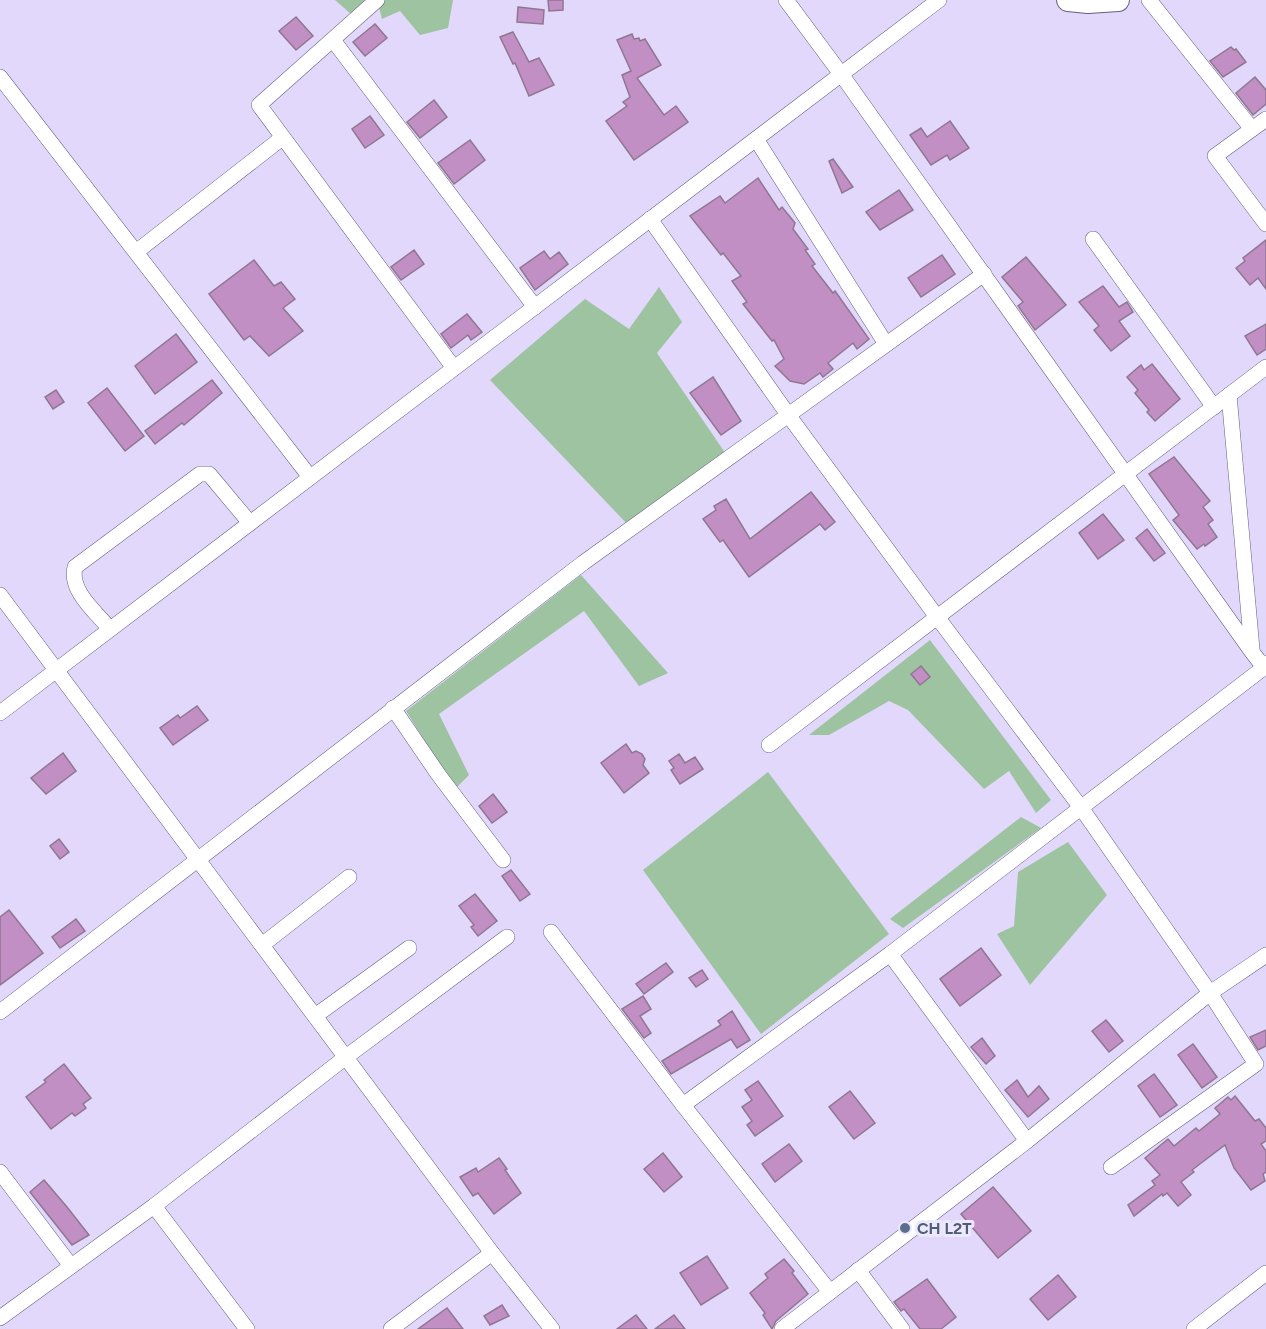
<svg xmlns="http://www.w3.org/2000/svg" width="1266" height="1329" font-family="Figtree,sans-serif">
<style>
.green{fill:#9ec3a1}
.building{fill:#c18fc4;stroke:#907791;stroke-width:1.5}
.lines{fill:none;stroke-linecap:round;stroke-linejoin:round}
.street-casing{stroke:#675f7d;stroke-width:16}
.secondary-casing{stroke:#675f7d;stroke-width:24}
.street{stroke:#fff;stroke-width:15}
.secondary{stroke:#fff;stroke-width:22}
.service-dot{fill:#5c6f8a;stroke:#ede8fd;stroke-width:2}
.labels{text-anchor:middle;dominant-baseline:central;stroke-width:6;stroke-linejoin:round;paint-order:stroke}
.service-label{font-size:16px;font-weight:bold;fill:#4e5e75;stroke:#ede8fd;text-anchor:start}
</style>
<rect width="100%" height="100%" fill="#e1d8fb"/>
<g class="green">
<polygon points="335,0 453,0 448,28 420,35 400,11 382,19 378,3 351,14"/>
<polygon points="659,287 682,322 657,353 728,457 631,528 490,380 585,299 629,329"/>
<polygon points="581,575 668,673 639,686 584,611 439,714 469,775 455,789 406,711"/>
<polygon points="930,640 1051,800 1036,813 1009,771 984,789 908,710 889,701 829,735 809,735"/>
<polygon points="768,772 889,934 761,1034 643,870"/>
<polygon points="1021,817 1041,828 903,928 890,919"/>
<polygon points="1068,842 1107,895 1030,985 997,934 1014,926 1018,872"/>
</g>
<g class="building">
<polygon points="548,0 563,0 563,10 549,11"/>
<polygon points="518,7 544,10 543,24 517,22"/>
<polygon points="296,17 313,36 296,50 279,31"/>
<polygon points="375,24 387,38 365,56 353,42"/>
<polygon points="513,32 529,62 539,58 554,85 529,96 515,63 513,64 500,37"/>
<polygon points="632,34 634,39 639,38 640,41 645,39 661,65 637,78 664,115 676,106 688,122 634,160 606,121 627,106 623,102 630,97 622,75 631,71 617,40"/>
<polygon points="1231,47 1234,50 1236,49 1246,62 1223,77 1210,61"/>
<polygon points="1255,77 1266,90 1266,104 1253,115 1236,93"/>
<polygon points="434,100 447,117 420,138 407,122"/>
<polygon points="370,116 384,135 365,148 352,129"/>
<polygon points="950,121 969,148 950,160 947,155 931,165 910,135 921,128 927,137"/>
<polygon points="470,140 485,160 454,184 438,163"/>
<polygon points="833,159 853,187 842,193 829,161"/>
<polygon points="758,178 779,210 782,207 795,223 793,229 808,249 805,250 815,264 812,266 833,293 835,291 869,339 857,349 853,343 828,363 833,369 823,377 820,373 804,384 790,381 775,366 784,359 774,340 772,341 743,304 747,302 732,281 741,276 723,253 721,255 690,216 720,196 725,203"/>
<polygon points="899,190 913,210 880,230 866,212"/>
<polygon points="1266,240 1266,289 1258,278 1250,285 1236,268 1245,261 1243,258"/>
<polygon points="414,250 424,264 401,280 391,267"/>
<polygon points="544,251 550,259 559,252 568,264 535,290 520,268"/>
<polygon points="942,255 955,274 921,297 908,278"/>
<polygon points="1026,257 1066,305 1035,330 1018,306 1023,302 1002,277"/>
<polygon points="254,260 274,286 281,282 295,299 283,308 303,331 269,356 250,336 244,340 209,294"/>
<polygon points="1103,286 1119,307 1127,302 1133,312 1119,321 1130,336 1111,351 1094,330 1099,326 1079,302"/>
<polygon points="467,314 482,332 471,340 468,335 451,348 441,334"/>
<polygon points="1266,324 1266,349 1257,355 1245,336"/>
<polygon points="176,334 197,362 155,394 135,366"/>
<polygon points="1152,364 1180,399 1155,421 1147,412 1149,410 1135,393 1138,390 1127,377 1141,365 1144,370"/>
<polygon points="713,377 741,421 721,435 690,393"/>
<polygon points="212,380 222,393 184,425 182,423 155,444 145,431"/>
<polygon points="107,388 144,436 125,451 88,403"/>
<polygon points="56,390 64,402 53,409 45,397"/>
<polygon points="1174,457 1210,501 1203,507 1213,520 1208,524 1217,537 1205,546 1204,544 1197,549 1173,520 1179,515 1149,474"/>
<polygon points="811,492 835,522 825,530 820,524 749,577 723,540 720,542 703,519 716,510 714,506 726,499 750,539"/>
<polygon points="1103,514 1124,540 1098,559 1079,533"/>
<polygon points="1147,529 1165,553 1154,561 1136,538"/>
<polygon points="921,666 930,677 920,685 911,674"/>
<polygon points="197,706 208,720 173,745 160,728 178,715 180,718"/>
<polygon points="626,744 632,753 636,751 642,754 645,759 643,765 649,773 624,793 601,763"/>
<polygon points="63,753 76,771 46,794 31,778"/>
<polygon points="679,754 685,763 695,757 703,769 680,784 671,770 674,768 669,761"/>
<polygon points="493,794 507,812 492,823 479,806"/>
<polygon points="59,839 69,852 60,859 50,846"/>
<polygon points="511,870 530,894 520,901 502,876"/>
<polygon points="475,894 497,921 478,936 471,927 474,925 459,906"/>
<polygon points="9,910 43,953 0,985 0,917"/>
<polygon points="76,919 85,931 60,948 52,937"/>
<polygon points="981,948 1001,975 960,1006 940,979"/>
<polygon points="666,963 673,972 644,994 636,984"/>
<polygon points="702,970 708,979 696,987 689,978"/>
<polygon points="643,996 651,1009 640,1016 651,1033 644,1038 622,1009"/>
<polygon points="732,1011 750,1040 737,1048 731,1039 671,1074 662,1061 721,1025 718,1021"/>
<polygon points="1106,1020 1123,1041 1109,1052 1092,1031"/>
<polygon points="1266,1030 1266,1046 1258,1050 1250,1037"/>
<polygon points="982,1038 995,1056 986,1064 971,1047"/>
<polygon points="1193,1044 1217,1077 1202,1088 1178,1055"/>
<polygon points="64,1064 91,1098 83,1104 86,1108 75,1116 72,1113 51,1129 26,1097 46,1082 44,1080"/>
<polygon points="1154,1074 1177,1105 1160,1117 1138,1086"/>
<polygon points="1017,1080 1028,1097 1039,1086 1049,1099 1028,1117 1005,1090"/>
<polygon points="758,1081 783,1116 755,1136 747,1125 752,1121 742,1107 752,1100 745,1090"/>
<polygon points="850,1091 875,1123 854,1139 829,1107"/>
<polygon points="1235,1096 1255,1121 1259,1119 1266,1128 1266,1141 1261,1144 1266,1151 1266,1172 1263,1174 1265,1181 1251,1190 1234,1168 1225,1145 1192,1170 1194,1172 1181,1182 1191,1195 1178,1206 1167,1193 1163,1196 1162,1194 1134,1216 1128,1205 1155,1185 1152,1181 1160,1175 1145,1158 1168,1139 1174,1146 1196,1128 1199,1131 1220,1114 1215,1108 1228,1097 1231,1100"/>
<polygon points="789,1144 802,1161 775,1182 762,1164"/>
<polygon points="663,1153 682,1177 664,1192 644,1169"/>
<polygon points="499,1158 507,1169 505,1170 521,1193 494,1214 478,1193 473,1196 460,1177 476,1168 478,1172"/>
<polygon points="44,1180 67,1207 89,1235 72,1245 30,1192"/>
<polygon points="993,1187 1031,1231 998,1258 961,1214"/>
<polygon points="707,1256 728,1288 701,1305 680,1273"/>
<polygon points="784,1259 794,1271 792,1273 808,1294 776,1321 772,1329 763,1315 765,1313 750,1293 768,1278 765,1274"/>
<polygon points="1058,1275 1076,1297 1048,1320 1030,1299"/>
<polygon points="927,1279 956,1317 941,1329 920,1329 904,1309 901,1311 894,1302"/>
<polygon points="502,1305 509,1316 490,1325 484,1316"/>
<polygon points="447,1308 463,1329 418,1329"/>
<polygon points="636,1315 647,1329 617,1329"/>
<polygon points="674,1315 685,1329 655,1329"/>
</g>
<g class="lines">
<defs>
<g id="street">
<polyline points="377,0 259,105 454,368"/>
<polyline points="786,0 841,74 1252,652 1259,661 1266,665"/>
<polyline points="1149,0 1252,129"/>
<polyline points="333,40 535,307"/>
<polyline points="0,77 310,477"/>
<polyline points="1266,119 1215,156 1266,224"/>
<polyline points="756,139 886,344"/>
<polyline points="650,219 789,416 937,617 1082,809 1210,993 1256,1064 1111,1167"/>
<polyline points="1093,239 1214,407"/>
<polyline points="136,252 282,138"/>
<polyline points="1229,395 1252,649"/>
<polyline points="0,595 492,1253 552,1329"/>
<path d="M 110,629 C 96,612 69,591 75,567 L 200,474 L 209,474 L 250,523"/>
<polyline points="393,708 438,774 503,860"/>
<polyline points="0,713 939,0"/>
<polyline points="769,745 1266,367"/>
<polyline points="551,932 683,1105 830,1292"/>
<polyline points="262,945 349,877"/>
<polyline points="890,954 1027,1141"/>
<polyline points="0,1012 583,563 984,274"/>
<polyline points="315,1016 409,948"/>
<polyline points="683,1105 890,954 1266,666"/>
<polyline points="0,1172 71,1266"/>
<polyline points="154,1206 247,1329"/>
<polyline points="858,1270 902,1329"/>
<polyline points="0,1318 154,1206 346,1057 507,937"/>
<polyline points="391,1329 492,1253"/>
<polyline points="782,1329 1027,1141 1210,993 1266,955"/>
<polyline points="1194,1329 1266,1273"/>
</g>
<polyline id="secondary" points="1068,0 1088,2 1118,0"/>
</defs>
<use href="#street" class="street-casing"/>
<use href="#secondary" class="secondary-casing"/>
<use href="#street" class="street"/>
<use href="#secondary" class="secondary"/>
</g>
<circle class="service-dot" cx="905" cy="1228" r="6"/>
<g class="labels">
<g class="service-label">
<text x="917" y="1228">CH L2T</text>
</g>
</g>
</svg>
